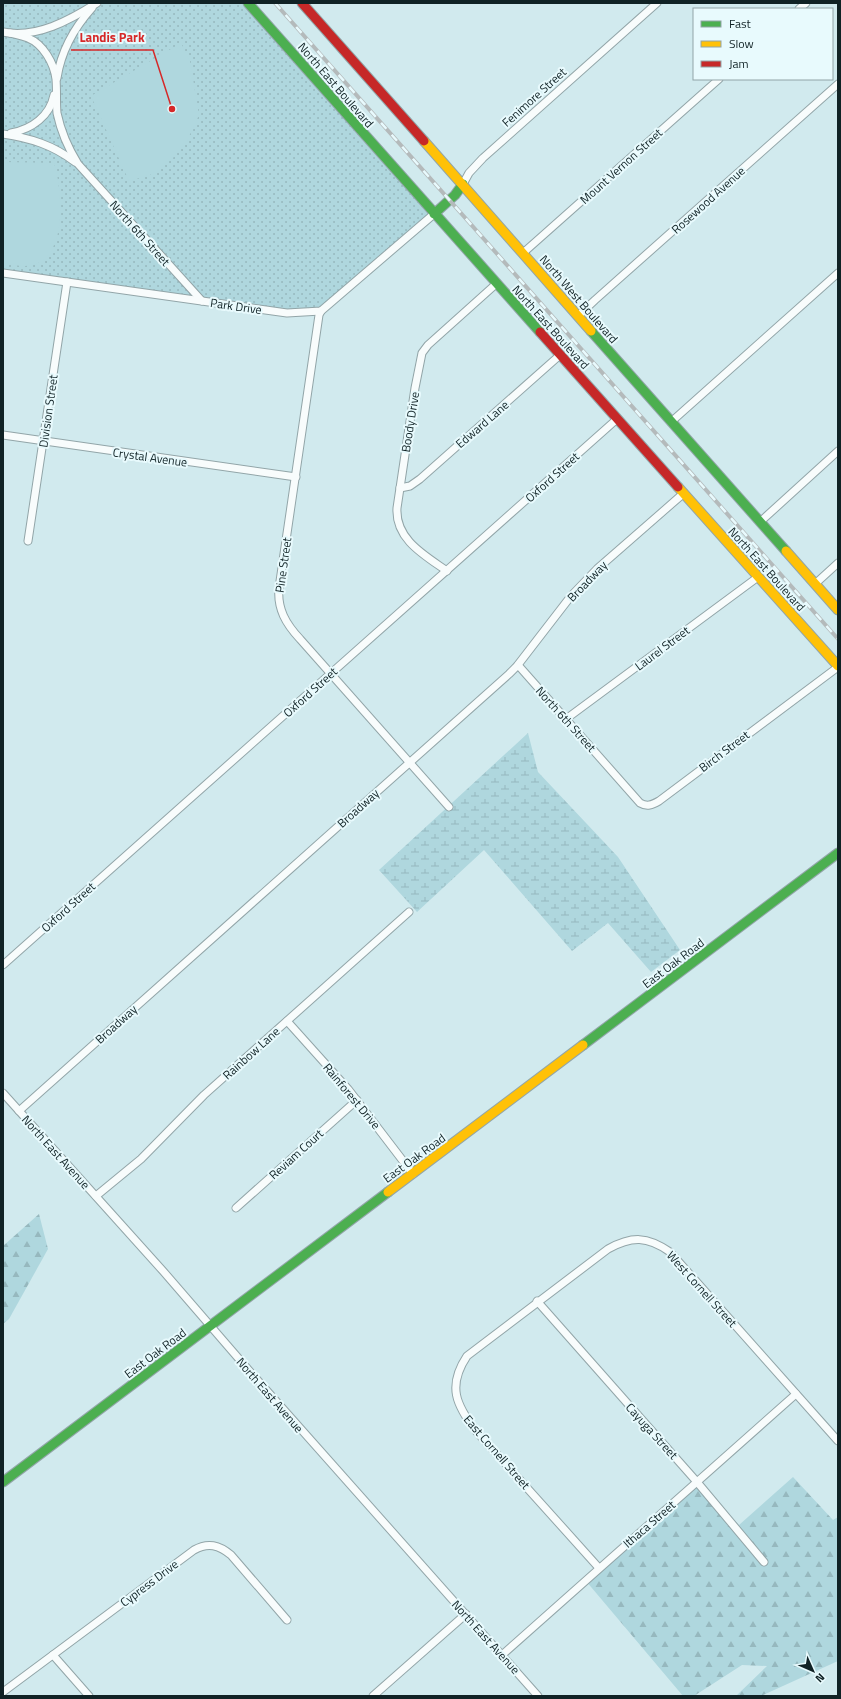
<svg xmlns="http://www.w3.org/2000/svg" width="841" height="1699" font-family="'Titillium Web',sans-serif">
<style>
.forest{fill:url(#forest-firs)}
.wetland{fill:url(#wetland-marsh)}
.park{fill:url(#park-dots)}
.pitch{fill:#afd7de}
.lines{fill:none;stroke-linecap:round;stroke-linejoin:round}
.street-casing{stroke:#92a5a8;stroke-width:9}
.fast-casing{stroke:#92a5a8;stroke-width:11}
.slow-casing{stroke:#92a5a8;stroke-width:11}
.jam-casing{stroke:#92a5a8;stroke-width:11}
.street{stroke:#f8fcfc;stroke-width:7}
.fast{stroke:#4caf50;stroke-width:9}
.slow{stroke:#ffc107;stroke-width:9}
.jam{stroke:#c62828;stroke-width:9}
.rail-casing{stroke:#b4babb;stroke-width:4}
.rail{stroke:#e8fafd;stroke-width:2.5;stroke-dasharray:8;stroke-linecap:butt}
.labels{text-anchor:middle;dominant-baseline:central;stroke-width:4;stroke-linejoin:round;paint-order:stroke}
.street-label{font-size:12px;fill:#102225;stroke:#e8fafd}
.leader{fill:none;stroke:#d62828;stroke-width:1.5}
.callout-dot{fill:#d62828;stroke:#e8fafd;stroke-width:1.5}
.callout-label{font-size:13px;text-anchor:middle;font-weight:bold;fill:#d62828;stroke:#e8fafd;stroke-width:4;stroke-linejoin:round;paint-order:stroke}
</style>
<defs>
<pattern id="forest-firs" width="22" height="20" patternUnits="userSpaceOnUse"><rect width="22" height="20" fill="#afd7de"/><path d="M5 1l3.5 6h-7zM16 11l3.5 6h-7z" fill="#96b8be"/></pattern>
<pattern id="wetland-marsh" width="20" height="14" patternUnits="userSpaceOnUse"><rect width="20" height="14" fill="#afd7de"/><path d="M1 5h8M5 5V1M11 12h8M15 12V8" fill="none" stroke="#96b8be"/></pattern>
<pattern id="park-dots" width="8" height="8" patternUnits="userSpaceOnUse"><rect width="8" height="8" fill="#afd7de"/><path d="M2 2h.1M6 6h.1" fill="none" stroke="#96b8be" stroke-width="1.8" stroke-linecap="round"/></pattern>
</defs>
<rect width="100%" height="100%" fill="#d1eaee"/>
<g class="forest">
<polygon points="39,1214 48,1249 9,1319 3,1324 3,1246"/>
<polygon points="793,1477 833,1520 838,1517 838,1661 761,1696 736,1696 767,1666 742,1665 694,1696 683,1696 586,1581 696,1483 739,1525"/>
</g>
<polygon class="wetland" points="528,733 538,772 618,857 680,950 651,972 608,923 572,951 484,850 417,912 379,870"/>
<polygon class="park" points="3,3 248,3 434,214 321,311 287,313 3,273"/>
<g class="pitch">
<polygon points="181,43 190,61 199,115 187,141 172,159 150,175 129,181 91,96"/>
<path d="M 3,162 L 54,163 C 62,189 68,251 36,264 C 26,268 14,265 3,263 Z"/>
</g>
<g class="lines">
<defs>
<g id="street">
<polyline points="799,9 806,3"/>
<path d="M 3,32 C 36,39 70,20 97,3"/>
<path d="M 10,33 C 16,34 22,36 28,38 C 43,44 54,63 56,79 C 57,91 56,102 57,113 C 61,132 68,148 78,164 L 202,301"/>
<path d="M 57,78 C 61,52 74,28 92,8"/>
<path d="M 11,133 C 32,129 50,116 54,95"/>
<path d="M 3,134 C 30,138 53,145 75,162"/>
<polyline points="463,184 469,173 483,158 657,3"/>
<polyline points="523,253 719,79"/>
<polyline points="3,273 287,313 321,311 434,214"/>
<path d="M 321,311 L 319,315 L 279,588 C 277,609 286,624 300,639 L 449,807"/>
<polyline points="578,316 595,300 838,84"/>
<polyline points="671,422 838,273"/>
<polyline points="3,435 296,477"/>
<polyline points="400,488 410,486 420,479 560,355"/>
<polyline points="760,522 838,451"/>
<polyline points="28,541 67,282"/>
<path d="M 447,571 C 424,555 395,539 397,508 L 415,388 L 422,353 L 428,345 L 496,284"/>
<polyline points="815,584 838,563"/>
<path d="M 518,665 L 640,803 C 647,807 652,805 659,801 L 838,667"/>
<polyline points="566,719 758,577"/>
<polyline points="3,965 617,419"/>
<polyline points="287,1021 348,1089 413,1174"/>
<polyline points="3,1093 163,1271 252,1374 538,1696"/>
<polyline points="19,1111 509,674 517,666 571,596 597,569 684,493"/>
<polyline points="96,1196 141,1159 204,1095 409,912"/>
<polyline points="236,1208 357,1100"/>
<polyline points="537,1301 697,1482 764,1562"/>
<path d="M 599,1568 L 476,1431 C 456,1405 447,1386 467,1356 L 608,1249 C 632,1236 647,1236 670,1252 L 838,1441"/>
<polyline points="53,1655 89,1696"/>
<polyline points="502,1655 796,1394"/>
<path d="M 3,1692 L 194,1550 C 208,1542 219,1545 231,1555 L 287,1620"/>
<polyline points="373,1696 466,1614"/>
</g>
<g id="fast">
<polyline points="248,3 540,332"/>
<polyline points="434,214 455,195 463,184"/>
<polyline points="591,331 786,551"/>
<polyline points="583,1045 838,853"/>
<polyline points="3,1482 388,1192"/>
</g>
<g id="slow">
<polyline points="424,141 591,331"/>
<polyline points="678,487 838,666"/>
<polyline points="786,551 838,610"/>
<polyline points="388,1192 583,1045"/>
</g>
<g id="jam">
<polyline points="302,3 424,141"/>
<polyline points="540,332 678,487"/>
</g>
</defs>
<use href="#street" class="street-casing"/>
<use href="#fast" class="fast-casing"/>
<use href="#slow" class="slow-casing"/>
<use href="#jam" class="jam-casing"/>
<use href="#street" class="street"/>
<use href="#fast" class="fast"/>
<use href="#slow" class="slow"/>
<use href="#jam" class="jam"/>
<defs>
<polyline id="rail" points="275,3 838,639"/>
</defs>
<use href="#rail" class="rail-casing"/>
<use href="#rail" class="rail"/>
</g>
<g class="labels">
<g class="street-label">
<text transform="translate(336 85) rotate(49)">North East Boulevard</text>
<text transform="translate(534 97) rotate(-42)">Fenimore Street</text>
<text transform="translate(621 166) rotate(-42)">Mount Vernon Street</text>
<text transform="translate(708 200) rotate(-42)">Rosewood Avenue</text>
<text transform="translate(140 233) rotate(48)">North 6th Street</text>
<text transform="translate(579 299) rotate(49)">North West Boulevard</text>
<text transform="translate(236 306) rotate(8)">Park Drive</text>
<text transform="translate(551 327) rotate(48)">North East Boulevard</text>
<text transform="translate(48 411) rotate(-82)">Division Street</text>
<text transform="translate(410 422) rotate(-81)">Boody Drive</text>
<text transform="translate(482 424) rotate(-41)">Edward Lane</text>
<text transform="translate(150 457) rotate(8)">Crystal Avenue</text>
<text transform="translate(552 477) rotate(-42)">Oxford Street</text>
<text transform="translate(283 565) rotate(-82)">Pine Street</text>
<text transform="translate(767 569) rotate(48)">North East Boulevard</text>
<text transform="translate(587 581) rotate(-46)">Broadway</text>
<text transform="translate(662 648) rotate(-37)">Laurel Street</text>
<text transform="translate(310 692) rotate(-42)">Oxford Street</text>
<text transform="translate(566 719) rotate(48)">North 6th Street</text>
<text transform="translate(724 751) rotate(-37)">Birch Street</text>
<text transform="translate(358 808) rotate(-42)">Broadway</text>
<text transform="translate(68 907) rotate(-42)">Oxford Street</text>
<text transform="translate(673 963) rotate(-37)">East Oak Road</text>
<text transform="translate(116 1024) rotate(-42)">Broadway</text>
<text transform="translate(251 1053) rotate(-42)">Rainbow Lane</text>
<text transform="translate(352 1096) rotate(50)">Rainforest Drive</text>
<text transform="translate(56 1152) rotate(48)">North East Avenue</text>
<text transform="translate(296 1154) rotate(-42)">Reviam Court</text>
<text transform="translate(414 1158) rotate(-36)">East Oak Road</text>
<text transform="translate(702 1289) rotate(48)">West Cornell Street</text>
<text transform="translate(155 1353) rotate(-37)">East Oak Road</text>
<text transform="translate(270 1395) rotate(49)">North East Avenue</text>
<text transform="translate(652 1431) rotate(48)">Cayuga Street</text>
<text transform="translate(497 1452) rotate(49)">East Cornell Street</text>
<text transform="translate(649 1524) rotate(-41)">Ithaca Street</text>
<text transform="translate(149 1583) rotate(-37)">Cypress Drive</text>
<text transform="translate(486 1637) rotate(48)">North East Avenue</text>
</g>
</g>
<path class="leader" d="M172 109L153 50H71"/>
<circle class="callout-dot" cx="172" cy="109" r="4"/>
<g class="callout-label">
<text x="112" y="42">Landis Park</text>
</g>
<rect width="841" height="1699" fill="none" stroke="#102225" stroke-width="8"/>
<rect x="693" y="8" width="140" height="72" fill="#e8fafd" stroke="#92a4a7"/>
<rect x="701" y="21" width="20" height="6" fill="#4caf50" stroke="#92a4a7"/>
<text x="729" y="28" font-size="12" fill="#102225">Fast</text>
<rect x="701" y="41" width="20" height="6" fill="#ffc107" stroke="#92a4a7"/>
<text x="729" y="48" font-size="12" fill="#102225">Slow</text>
<rect x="701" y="61" width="20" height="6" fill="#c62828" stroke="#92a4a7"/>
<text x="729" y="68" font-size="12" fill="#102225">Jam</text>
<g transform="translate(813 1671) rotate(135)" stroke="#e8fafd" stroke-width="3" paint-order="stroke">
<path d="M0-3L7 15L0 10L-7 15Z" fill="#102225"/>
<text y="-6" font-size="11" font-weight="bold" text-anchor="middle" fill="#102225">N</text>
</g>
</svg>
